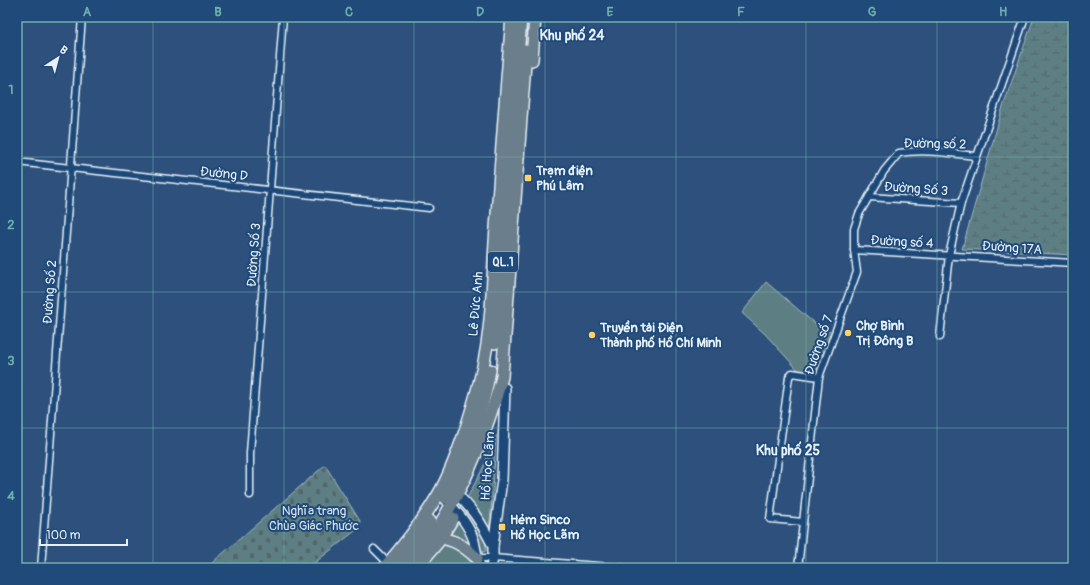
<svg xmlns="http://www.w3.org/2000/svg" width="1090" height="585" font-family="Pangolin,sans-serif">
<style>
.green{fill:#5d7f84;stroke:#a2b8be}
.wetland{fill:url(#wetland-marsh);stroke:#a2b8be}
.cemetery{fill:url(#cemetery-stones);stroke:#a2b8be}
.lines{fill:none;stroke-linecap:round;stroke-linejoin:round}
.street-casing{stroke:#e8f1f8;stroke-width:9}
.secondary-casing{stroke:#e8f1f8;stroke-width:12}
.highway-casing{stroke:#e8f1f8;stroke-width:14}
.street{stroke:#1f4a7a;stroke-width:6}
.secondary{stroke:#1f4a7a;stroke-width:9}
.highway{stroke:#6b7e8b;stroke-width:11}
.grid{fill:none;stroke:#71adac;stroke-width:1;stroke-opacity:0.55}
.poi-dot{fill:#ffd166;stroke:#1f4a7a;stroke-width:1.5}
.labels{text-anchor:middle;dominant-baseline:central;stroke-width:4;stroke-linejoin:round;paint-order:stroke}
.shield{fill:#1f4a7a;stroke:#acbfd2;stroke-width:1}
.shield-label{font-size:12px;font-weight:bold;fill:#e8f1f8}
.street-label{font-size:13px;fill:#e8f1f8;stroke:#1f4a7a}
.poi-label{font-size:13px;font-weight:bold;fill:#e8f1f8;stroke:#1f4a7a;text-anchor:start}
.park-label{font-size:13px;fill:#d3e0e7;stroke:#1f4a7a}
.neighbourhood-label{font-size:14px;font-weight:bold;fill:#e8f1f8;stroke:#1f4a7a}
.neatline{fill:none;stroke:#71adac;stroke-width:1.5}
.grid-label{font-size:13px;text-anchor:middle;font-weight:bold;fill:#71adac}
</style>
<defs>
<pattern id="wetland-marsh" width="20" height="14" patternUnits="userSpaceOnUse"><rect width="20" height="14" fill="#5d7f84"/><path d="M1 5h8M5 5V1M11 12h8M15 12V8" fill="none" stroke="#53666a"/></pattern>
<pattern id="cemetery-stones" width="16" height="16" patternUnits="userSpaceOnUse"><rect width="16" height="16" fill="#5d7f84"/><path d="M2 7V4a2 2 0 0 1 4 0v3zM10 15v-3a2 2 0 0 1 4 0v3z" fill="#53666a"/></pattern>
</defs>
<rect width="100%" height="100%" fill="#2d517c"/>
<filter id="ink" filterUnits="userSpaceOnUse"><feTurbulence type="fractalNoise" baseFrequency=".025" numOctaves="2"/><feDisplacementMap in="SourceGraphic" scale="8" xChannelSelector="R" yChannelSelector="G"/><feConvolveMatrix kernelMatrix="1 2 1 2 8 2 1 2 1" color-interpolation-filters="sRGB"/></filter>
<g filter="url(#ink)">
<g class="green">
<path d="M 766,282 L 814,323 L 832,333 L 818,370 C 812,375 803,373 797,369 L 765,334 L 742,313 Z"/>
<polygon points="496,435 493,492 489,529 467,498 483,468"/>
<polygon points="465,508 486,538 486,551 482,552 474,531 462,511"/>
<path d="M 455,520 C 465,528 468,535 470,548 L 448,533 Z"/>
<path d="M 444,543 C 458,545 467,557 475,568 L 424,568 Z"/>
</g>
<polygon class="wetland" points="1034,17 1073,17 1073,255 962,249 1002,110"/>
<polygon class="cemetery" points="325,465 360,521 360,526 355,531 308,568 206,568"/>
<g class="lines">
<defs>
<g id="street">
<polyline points="17,162 429,208"/>
<polyline points="869,197 961,203"/>
<polyline points="854,250 1073,263"/>
<polyline points="940,337 949,255 961,203 1025,17"/>
<polyline points="250,495 250,453 283,17"/>
<polyline points="803,522 770,519 789,377 792,373 819,377"/>
<polyline points="374,549 388,563"/>
<polyline points="477,558 493,558 624,568"/>
<polyline points="41,568 82,17"/>
<path d="M 798,568 L 819,377 L 857,272 L 854,250 L 854,229 L 859,214 L 884,171 L 899,153 C 924,149 951,153 976,156"/>
</g>
<g id="secondary">
<path d="M 453,491 C 472,507 482,524 493,546"/>
<path d="M 447,501 C 458,513 469,525 474,541 C 476,550 477,559 481,568"/>
<polyline points="491,568 493,558 493,546 502,480 505,388"/>
</g>
<g id="highway">
<polyline points="532,60 535,17"/>
<polyline points="495,343 499,312 521,17"/>
<path d="M 445,498 C 467,458 482,415 490,370"/>
<path d="M 434,536 C 456,541 460,543 477,558"/>
<polyline points="419,565 439,541 453,518"/>
<path d="M 384,568 C 404,545 423,521 438,495 C 449,477 456,456 463,437 C 474,404 484,371 488,337 C 493,301 493,265 496,228 C 501,158 506,87 512,17"/>
<polyline points="396,568 412,548 430,521"/>
<path d="M 408,568 C 455,512 482,448 502,377 L 526,50"/>
</g>
</defs>
<use href="#street" class="street-casing"/>
<use href="#secondary" class="secondary-casing"/>
<use href="#highway" class="highway-casing"/>
<use href="#street" class="street"/>
<use href="#secondary" class="secondary"/>
<use href="#highway" class="highway"/>
</g>
</g>
<path class="grid" d="M 153,17 L 153,568M 284,17 L 284,568M 414,17 L 414,568M 545,17 L 545,568M 676,17 L 676,568M 806,17 L 806,568M 937,17 L 937,568M 17,157 L 1073,157M 17,292 L 1073,292M 17,428 L 1073,428"/>
<g class="poi-dot">
<rect x="524" y="174" width="8" height="8" rx="2"/>
<circle cx="848" cy="333" r="4"/>
<circle cx="592" cy="335" r="4"/>
<rect x="498" y="523" width="8" height="8" rx="2"/>
</g>
<g class="labels">
<rect class="shield" x="488" y="252" width="30" height="20" rx="3"/>
<g class="shield-label">
<text x="503" y="262">QL.1</text>
</g>
<g class="street-label">
<text transform="translate(935 144) rotate(1)">Đường số 2</text>
<text transform="translate(224 174) rotate(6)">Đường D</text>
<text transform="translate(916 189) rotate(4)">Đường Số 3</text>
<text transform="translate(902 242) rotate(3)">Đường số 4</text>
<text transform="translate(1012 248) rotate(4)">Đường 17A</text>
<text transform="translate(254 255) rotate(-86)">Đường Số 3</text>
<text transform="translate(50 292) rotate(-86)">Đường Số 2</text>
<text transform="translate(476 304) rotate(-85)">Lê Đức Anh</text>
<text transform="translate(819 345) rotate(-71)">Đường số 7</text>
<text transform="translate(488 466) rotate(-86)">Hồ Học Lãm</text>
</g>
<g class="poi-label">
<text x="536" y="171">Trạm điện<tspan x="536" dy="15">Phú Lâm</tspan></text>
<text x="856" y="326">Chợ Bình<tspan x="856" dy="15">Trị Đông B</tspan></text>
<text x="600" y="328">Truyền tải Điện<tspan x="600" dy="15">Thành phố Hồ Chí Minh</tspan></text>
<text x="510" y="520">Hẻm Sinco<tspan x="510" dy="15">Hồ Học Lãm</tspan></text>
</g>
<g class="park-label">
<text x="314" y="511">Nghĩa trang<tspan x="314" dy="15">Chùa Giác Phước</tspan></text>
</g>
<g class="neighbourhood-label">
<text x="572" y="35">Khu phố 24</text>
<text x="788" y="450">Khu phố 25</text>
</g>
</g>
<rect width="1090" height="585" fill="none" stroke="#1f4a7a" stroke-width="44"/>
<g transform="translate(58 58) rotate(36)" stroke="#1f4a7a" stroke-width="3" paint-order="stroke">
<path d="M0-3L7 15L0 10L-7 15Z" fill="#e8f1f8"/>
<text y="-6" font-size="11" font-weight="bold" text-anchor="middle" fill="#e8f1f8">B</text>
</g>
<path d="M40 539v6h87v-6" fill="none" stroke="#e8f1f8" stroke-width="2"/>
<text x="46" y="539" font-size="12" fill="#e8f1f8" stroke="#1f4a7a" stroke-width="3" paint-order="stroke">100 m</text>
<rect x="22" y="22" width="1046" height="541" class="neatline"/>
<g class="grid-label">
<text x="87" y="16">A</text>
<text x="218" y="16">B</text>
<text x="349" y="16">C</text>
<text x="480" y="16">D</text>
<text x="610" y="16">E</text>
<text x="741" y="16">F</text>
<text x="872" y="16">G</text>
<text x="1003" y="16">H</text>
<text x="11" y="94">1</text>
<text x="11" y="229">2</text>
<text x="11" y="365">3</text>
<text x="11" y="500">4</text>
</g>
</svg>
